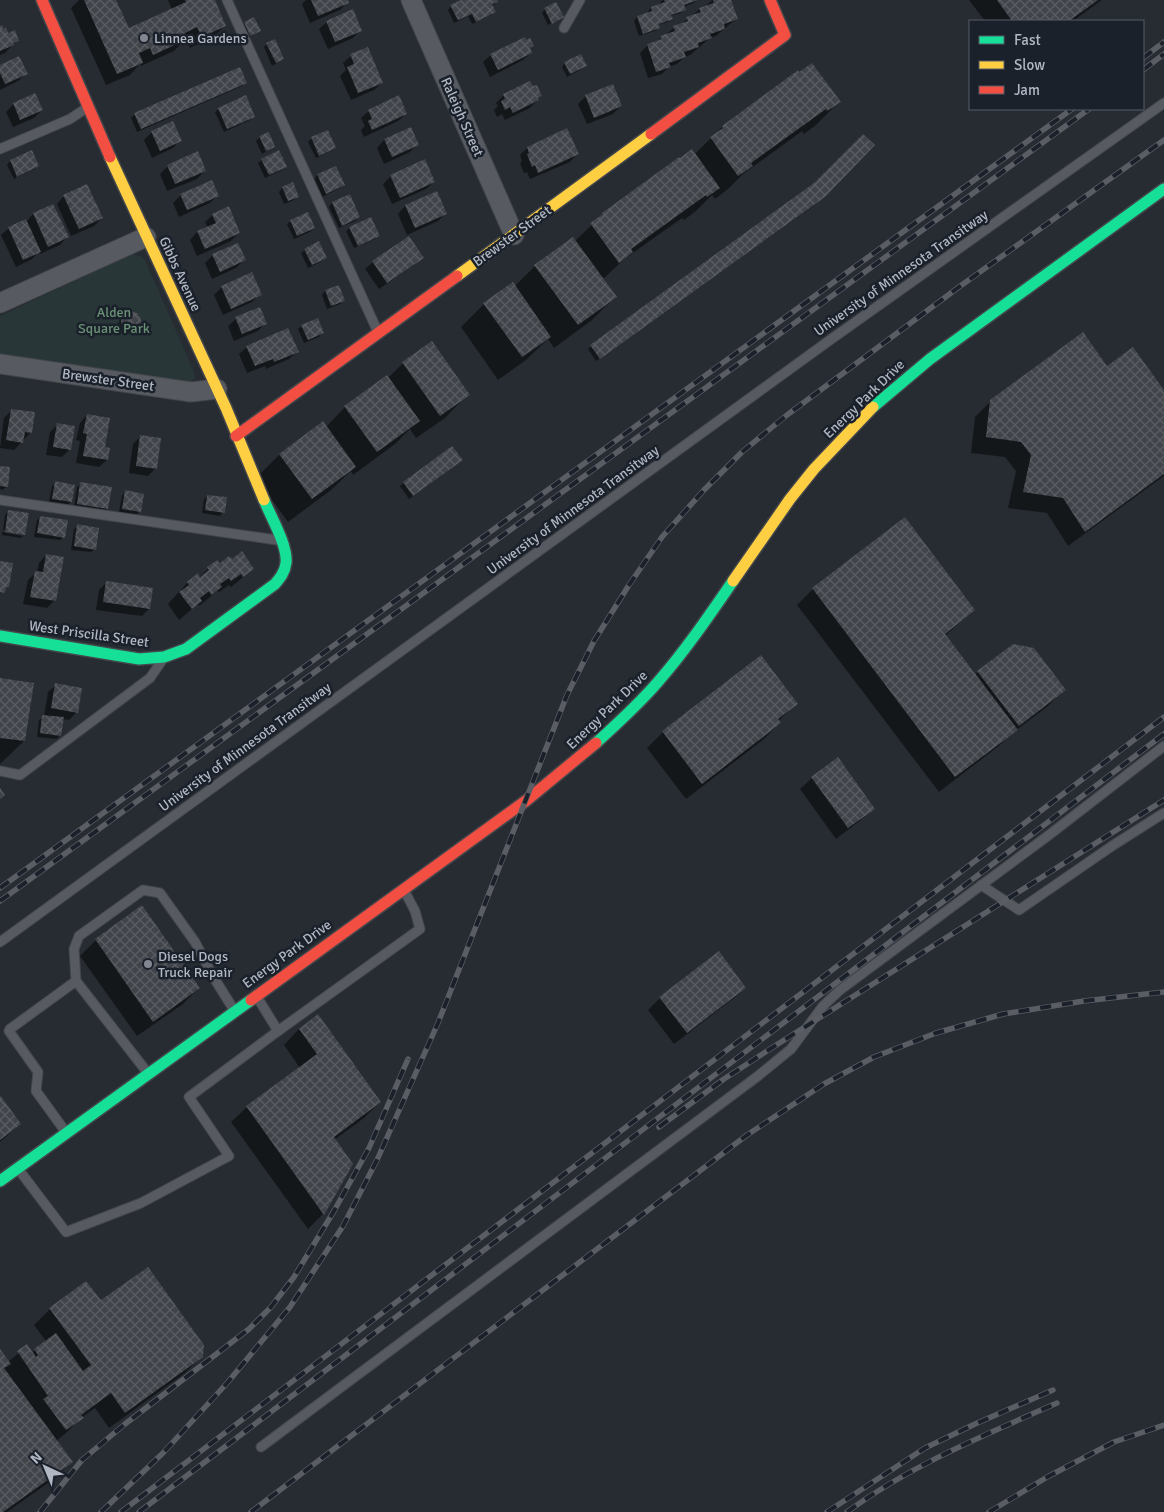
<svg xmlns="http://www.w3.org/2000/svg" width="1164" height="1512" font-family="Signika,sans-serif">
<style>
.park{fill:#283638}
.shadow{fill:#0007}
.building{fill:url(#building-cross-hatch)}
.lines{fill:none;stroke-linecap:round;stroke-linejoin:round}
.lane-casing{stroke:#43464b;stroke-width:11}
.street-casing{stroke:#43464b;stroke-width:21}
.fast-casing{stroke:#43464b;stroke-width:14}
.slow-casing{stroke:#43464b;stroke-width:14}
.jam-casing{stroke:#43464b;stroke-width:14}
.lane{stroke:#575a60;stroke-width:9}
.street{stroke:#575a60;stroke-width:19}
.fast{stroke:#16e098;stroke-width:11}
.slow{stroke:#ffcf43;stroke-width:11}
.jam{stroke:#f24e42;stroke-width:11}
.rail-casing{stroke:#5b5d64;stroke-width:5.5}
.rail{stroke:#1b212b;stroke-width:4;stroke-dasharray:11;stroke-linecap:butt}
.poi-dot{fill:#818690;stroke:#1b212b;stroke-width:2}
.labels{text-anchor:middle;dominant-baseline:central;stroke-width:5;stroke-linejoin:round;paint-order:stroke}
.poi-label{font-size:14px;fill:#b1b7c3;stroke:#1b212b;text-anchor:start}
.street-label{font-size:14px;fill:#b1b7c3;stroke:#1b212b}
.park-label{font-size:14px;fill:#6a9175;stroke:#1b212b}
</style>
<defs>
<pattern id="building-cross-hatch" width="8" height="8" patternUnits="userSpaceOnUse" patternTransform="scale(1.25)"><rect width="8" height="8" fill="#41444a"/><path d="M0 0l8 8M0 8l8-8" fill="none" stroke="#5a5d62"/></pattern>
</defs>
<rect width="100%" height="100%" fill="#272b32"/>
<polygon class="park" points="132,254 140,256 145,260 194,372 195,378 190,383 0,358 0,316"/>
<g class="shadow">
<polygon points="79,0 115,0 128,29 172,10 168,0 214,0 225,26 213,37 190,48 186,39 174,51 141,66 140,64 130,75 106,85 71,8"/>
<polygon points="306,0 347,0 348,2 340,10 310,23 302,4"/>
<polygon points="464,0 496,0 497,1 492,6 494,12 491,15 472,24 468,16 454,23 448,10 451,6"/>
<polygon points="663,0 697,0 694,3 683,7 684,9 681,13 670,16 671,18 668,22 658,25 659,27 655,31 639,36 634,21 637,17 649,13 648,11 651,8 661,5 660,2"/>
<polygon points="712,0 730,0 736,19 716,36 710,38 690,55 685,57 677,64 669,67 662,74 648,78 640,53 648,45 655,43 674,28 680,25 700,9 705,7"/>
<polygon points="969,0 1102,0 1073,21 985,21"/>
<polygon points="545,9 562,17 548,25 542,13"/>
<polygon points="327,22 361,30 353,38 328,49 319,29"/>
<polygon points="244,23 259,31 246,39 241,26"/>
<polygon points="0,27 17,40 5,53 0,55"/>
<polygon points="526,42 533,46 529,49 531,53 523,60 490,77 483,62 491,55"/>
<polygon points="267,44 283,59 272,66 264,47"/>
<polygon points="351,56 382,83 374,90 351,100 340,76 346,70 343,63"/>
<polygon points="565,63 586,66 582,69 567,77 562,67"/>
<polygon points="0,66 26,74 18,81 0,90"/>
<polygon points="798,72 839,102 816,125 804,134 802,131 743,174 728,189 715,199 712,195 696,211 684,220 682,218 623,260 603,279 615,297 592,320 554,348 548,339 526,360 498,380 461,327 484,304 514,287 535,266 575,241 603,214 695,154 722,127"/>
<polygon points="246,82 242,86 137,132 131,118 135,114"/>
<polygon points="504,95 541,96 530,108 505,120 502,114 497,117 494,110 498,106 496,103"/>
<polygon points="586,96 621,106 613,114 587,124 578,104"/>
<polygon points="14,104 42,110 34,118 13,127 6,112"/>
<polygon points="219,109 254,116 250,120 224,132 215,112"/>
<polygon points="369,111 406,114 398,121 364,137 361,130 365,126 361,118"/>
<polygon points="410,128 417,145 410,152 384,164 377,148 384,140"/>
<polygon points="152,132 180,141 173,148 152,158 144,140"/>
<polygon points="260,137 274,146 262,154 256,141"/>
<polygon points="312,138 335,148 331,151 316,158 308,142"/>
<polygon points="527,148 577,154 570,162 530,179 527,172 524,173 520,163 522,161 520,155"/>
<polygon points="31,152 38,166 34,169 14,179 7,165 10,161"/>
<polygon points="262,160 285,167 282,170 265,178 258,163"/>
<polygon points="168,166 205,171 197,179 167,191 160,174"/>
<polygon points="335,167 343,185 340,188 322,197 314,179 317,175"/>
<polygon points="391,176 434,182 426,189 392,204 383,184"/>
<polygon points="292,184 297,196 294,200 284,204 279,192 282,188"/>
<polygon points="436,192 446,213 438,221 407,235 398,214 405,206"/>
<polygon points="181,195 218,195 210,203 179,217 173,203"/>
<polygon points="64,196 102,218 94,226 71,236 57,204"/>
<polygon points="349,196 359,217 355,221 339,228 329,207 332,203"/>
<polygon points="820,201 596,361 588,349 591,346"/>
<polygon points="53,205 67,237 60,245 40,254 39,252 32,259 16,267 1,235 9,228 26,222 33,214"/>
<polygon points="213,215 239,233 231,241 197,256 190,240 197,232 208,228 205,222"/>
<polygon points="291,221 313,228 310,232 294,239 287,224"/>
<polygon points="350,228 378,235 375,239 354,248 346,231"/>
<polygon points="305,250 325,258 322,261 308,268 301,253"/>
<polygon points="213,255 244,260 236,268 212,279 205,263"/>
<polygon points="422,258 414,265 379,289 365,269 373,262"/>
<polygon points="251,274 260,294 252,302 223,315 214,295 221,288"/>
<polygon points="338,286 344,301 340,304 327,309 322,295 325,291"/>
<polygon points="131,312 138,317 139,324 131,332 127,334 120,330 118,326 119,321 127,313"/>
<polygon points="236,319 265,323 258,331 234,341 228,326"/>
<polygon points="302,326 322,333 319,337 304,343 298,329"/>
<polygon points="247,347 297,352 289,359 266,369 265,366 247,373 239,354"/>
<polygon points="403,363 468,394 445,418 416,438 410,429 395,444 353,475 351,471 331,490 288,522 256,478 279,455 326,427 345,407 387,377 388,378"/>
<polygon points="1107,368 1164,392 1164,476 1068,546 1047,513 1008,508 1016,471 1005,457 971,453 975,417 991,401"/>
<polygon points="12,410 31,432 14,450 0,448 4,418"/>
<polygon points="87,415 103,448 107,460 99,467 76,463 80,441 76,440 80,423"/>
<polygon points="58,424 70,449 62,457 46,455 50,432"/>
<polygon points="141,436 156,468 148,476 129,473 133,444"/>
<polygon points="452,448 457,464 409,499 400,486"/>
<polygon points="0,467 7,486 3,490 0,489"/>
<polygon points="56,483 71,502 67,505 49,502 52,486"/>
<polygon points="81,483 107,509 103,512 74,507 77,487"/>
<polygon points="125,492 140,511 136,515 119,512 122,495"/>
<polygon points="207,496 223,512 220,516 202,513 204,499"/>
<polygon points="9,511 24,534 23,535 23,533 3,530 5,515"/>
<polygon points="40,517 64,537 60,540 34,537 37,520"/>
<polygon points="77,526 95,549 91,552 71,550 74,529"/>
<polygon points="2,532 23,536 21,538 2,535"/>
<polygon points="46,555 55,600 47,608 23,604 28,580 37,572 39,563"/>
<polygon points="217,561 219,564 231,561 253,569 231,587 229,585 219,592 217,590 209,598 199,606 198,604 179,620 168,604 187,583 199,577"/>
<polygon points="106,583 149,609 142,616 96,610 99,590"/>
<polygon points="813,589 973,610 945,636 975,675 978,672 1064,690 1048,706 1011,734 1000,745 939,792 797,605"/>
<polygon points="761,657 797,704 778,721 780,723 764,739 686,799 647,748 663,732"/>
<polygon points="0,679 24,741 0,764"/>
<polygon points="56,685 77,712 69,720 62,719 60,735 57,739 37,737 39,720 44,716 48,692"/>
<polygon points="812,778 873,808 861,820 836,839 800,789"/>
<polygon points="142,907 199,988 183,1004 137,1036 80,956 96,940"/>
<polygon points="718,953 745,988 733,999 674,1044 648,1010 660,998"/>
<polygon points="299,1029 380,1102 364,1118 334,1140 323,1214 308,1229 231,1122 247,1107 300,1068 284,1045"/>
<polygon points="0,1097 20,1124 0,1142"/>
<polygon points="101,1302 202,1356 186,1372 109,1428 95,1408 82,1417 66,1433 56,1441 71,1462 55,1478 7,1512 0,1512 0,1351 8,1362 27,1346 32,1353 46,1341 34,1325 50,1309"/>
</g>
<g class="building">
<polygon points="84,0 116,0 129,28 186,2 185,0 215,0 226,26 202,37 197,27 185,33 188,39 153,55 150,48 139,53 143,63 117,74"/>
<polygon points="311,0 348,0 349,3 318,16"/>
<polygon points="461,0 497,0 498,2 492,4 496,12 476,22 472,14 458,20 450,5"/>
<polygon points="664,0 698,0 684,5 686,10 671,15 673,19 659,24 660,28 643,34 637,16 652,11 651,7 665,2"/>
<polygon points="713,0 731,0 738,19 724,24 725,29 710,34 712,38 698,43 699,47 684,52 686,57 669,63 671,67 656,72 647,44 662,39 660,36 675,31 673,26 688,21 686,17 701,12 699,8 714,3"/>
<polygon points="997,0 1098,0 1069,21 1012,21"/>
<polygon points="556,2 564,17 552,24 544,8"/>
<polygon points="353,9 362,31 335,42 326,21"/>
<polygon points="254,17 261,31 250,36 244,22"/>
<polygon points="2,25 3,29 6,27 8,33 15,30 19,41 13,43 14,45 0,51 0,26"/>
<polygon points="525,37 526,40 530,38 534,46 530,48 532,53 498,70 490,54"/>
<polygon points="275,39 284,59 276,63 266,43"/>
<polygon points="368,47 383,83 358,93 347,67 354,64 350,54"/>
<polygon points="581,54 587,66 570,74 564,62"/>
<polygon points="19,56 28,74 5,84 0,73 0,65"/>
<polygon points="812,63 841,102 827,111 826,109 751,163 753,166 738,176 710,137 723,128 722,126 798,70 799,72"/>
<polygon points="240,67 247,83 141,129 134,113"/>
<polygon points="530,81 533,86 537,85 542,96 538,98 539,100 513,113 510,107 505,110 501,101 505,99 503,94"/>
<polygon points="613,84 622,106 594,118 585,95"/>
<polygon points="35,93 43,110 20,120 13,103"/>
<polygon points="246,95 255,117 227,129 218,108"/>
<polygon points="399,95 407,114 372,130 368,121 372,119 368,110"/>
<polygon points="173,121 182,141 160,151 151,131"/>
<polygon points="411,127 419,145 392,157 384,139"/>
<polygon points="567,128 579,154 538,173 535,165 532,167 527,154 529,153 527,147"/>
<polygon points="328,130 336,148 319,156 311,137"/>
<polygon points="269,132 275,147 266,151 259,136"/>
<polygon points="863,134 875,145 825,197 600,359 590,345 814,183"/>
<polygon points="692,149 720,188 707,197 706,195 631,249 633,252 619,263 590,223 603,214 602,213 679,157 680,158"/>
<polygon points="32,150 39,166 17,177 10,160"/>
<polygon points="279,150 287,167 269,175 261,159"/>
<polygon points="198,151 206,171 175,184 167,165"/>
<polygon points="425,159 435,182 400,198 390,175"/>
<polygon points="336,166 345,185 326,194 317,174"/>
<polygon points="212,180 219,196 187,210 180,194"/>
<polygon points="293,182 299,197 288,201 282,187"/>
<polygon points="87,184 103,218 79,229 63,195"/>
<polygon points="437,191 447,214 415,228 405,205"/>
<polygon points="350,194 360,217 342,226 332,202"/>
<polygon points="53,204 69,237 48,247 33,213"/>
<polygon points="229,206 240,233 205,249 197,231 216,223 212,214"/>
<polygon points="308,212 315,228 297,236 290,220"/>
<polygon points="371,217 380,236 358,246 349,227"/>
<polygon points="26,219 41,252 23,260 8,227"/>
<polygon points="409,236 424,258 387,283 372,261"/>
<polygon points="573,237 617,297 578,325 534,265"/>
<polygon points="319,241 327,258 312,265 304,249"/>
<polygon points="238,243 246,260 220,272 212,254"/>
<polygon points="252,272 262,295 231,309 221,286"/>
<polygon points="513,282 551,337 522,357 483,303"/>
<polygon points="339,285 345,301 331,306 325,290"/>
<polygon points="260,307 267,324 242,334 235,317"/>
<circle cx="131" cy="321" r="10"/>
<polygon points="318,318 324,333 308,340 301,325"/>
<polygon points="288,328 299,352 274,362 273,359 255,366 246,346"/>
<polygon points="1083,332 1107,366 1133,347 1164,390 1164,474 1085,532 1063,498 1023,492 1031,455 1021,442 986,437 990,400"/>
<polygon points="432,341 470,395 440,416 402,362"/>
<polygon points="387,375 420,421 377,452 344,406"/>
<polygon points="11,409 35,412 32,433 25,432 23,443 6,440"/>
<polygon points="87,414 110,418 105,447 110,448 108,460 83,456 87,434 83,433"/>
<polygon points="323,421 356,467 312,499 279,454"/>
<polygon points="57,423 75,426 71,450 53,447"/>
<polygon points="140,435 161,438 157,469 136,466"/>
<polygon points="452,446 463,460 413,496 403,482"/>
<polygon points="0,466 10,467 8,487 0,486"/>
<polygon points="55,481 75,485 72,502 52,499"/>
<polygon points="80,482 112,487 108,509 77,504"/>
<polygon points="125,490 144,494 141,512 122,509"/>
<polygon points="207,495 227,497 225,513 205,510"/>
<polygon points="8,510 29,513 25,535 5,532"/>
<polygon points="40,516 68,520 65,538 37,533"/>
<polygon points="905,517 975,610 945,634 1018,730 955,777 812,588"/>
<polygon points="77,524 99,528 96,550 74,546"/>
<polygon points="242,551 254,569 243,577 241,574 231,581 229,578 220,584 222,587 211,595 209,591 200,598 202,601 192,609 179,592 189,585 187,582 198,573 200,577 209,570 207,567 217,560 220,563 229,556 232,559"/>
<polygon points="46,554 64,557 56,601 30,597 35,571 43,572"/>
<polygon points="0,561 13,563 9,587 6,587 5,593 0,592"/>
<polygon points="106,581 153,588 150,609 103,602"/>
<polygon points="1013,644 1034,648 1066,690 1019,726 977,671"/>
<polygon points="761,655 798,704 778,719 781,723 702,784 662,731"/>
<polygon points="0,678 34,683 25,741 0,738"/>
<polygon points="55,683 82,688 78,713 51,708"/>
<polygon points="42,715 64,717 61,736 40,733"/>
<polygon points="838,757 875,809 848,828 811,777"/>
<polygon points="0,788 5,795 0,799"/>
<polygon points="142,905 200,988 153,1022 95,939"/>
<polygon points="719,951 746,988 687,1033 659,997"/>
<polygon points="318,1014 381,1102 334,1137 353,1164 324,1215 246,1106 317,1054 299,1029"/>
<polygon points="0,1095 21,1124 0,1140"/>
<polygon points="148,1267 204,1345 203,1357 125,1413 111,1393 81,1415 84,1418 66,1430 43,1399 48,1396 17,1351 27,1344 36,1357 38,1355 34,1349 56,1333 83,1371 91,1365 49,1308 86,1281 101,1300"/>
<polygon points="0,1349 11,1364 4,1368 73,1462 3,1512 0,1512"/>
</g>
<g class="lines">
<defs>
<g id="lane">
<polyline points="227,0 377,330"/>
<polyline points="564,28 580,0"/>
<polyline points="0,149 70,119 85,109"/>
<polyline points="0,500 277,540"/>
<polyline points="0,771 20,775 150,678 161,662"/>
<polyline points="981,885 1019,910 1112,846 1164,813"/>
<polyline points="0,942 830,340 1164,103"/>
<polyline points="76,981 74,949 79,936 143,890 160,893 195,942 214,978 234,1010"/>
<polyline points="278,1031 420,929 415,911 405,892"/>
<polyline points="65,1131 36,1091 38,1072 9,1031 10,1029 76,981 147,1072"/>
<polyline points="19,1170 66,1232 141,1203 229,1156 189,1097 278,1031 257,997"/>
<polyline points="261,1447 758,1076 791,1049 823,1006 840,990 1049,835 1164,746"/>
</g>
<g id="street">
<polyline points="411,0 514,235"/>
<polyline points="0,303 146,237"/>
<polyline points="0,364 191,392 217,389"/>
</g>
<g id="fast">
<polyline points="873,407 930,359 1164,189"/>
<path d="M 0,636 L 139,659 L 164,657 L 186,649 L 275,584 C 280,578 285,572 286,563 C 288,546 271,517 264,500"/>
<path d="M 596,743 C 617,724 638,705 657,683 C 685,651 709,616 733,581"/>
<polyline points="0,1181 251,1000"/>
</g>
<g id="slow">
<polyline points="110,157 226,408 264,500"/>
<polyline points="457,276 651,134"/>
<polyline points="733,581 790,499 814,469 873,407"/>
</g>
<g id="jam">
<polyline points="42,0 110,157"/>
<polyline points="651,134 785,35 770,0"/>
<polyline points="236,436 457,276"/>
<polyline points="251,1000 527,800 596,743"/>
</g>
</defs>
<use href="#lane" class="lane-casing"/>
<use href="#street" class="street-casing"/>
<use href="#fast" class="fast-casing"/>
<use href="#slow" class="slow-casing"/>
<use href="#jam" class="jam-casing"/>
<use href="#lane" class="lane"/>
<use href="#street" class="street"/>
<use href="#fast" class="fast"/>
<use href="#slow" class="slow"/>
<use href="#jam" class="jam"/>
<defs>
<g id="rail">
<polyline points="1143,58 1164,42"/>
<polyline points="1143,70 1164,54"/>
<polyline points="0,888 1072,109"/>
<polyline points="0,901 1089,109"/>
<polyline points="659,1127 724,1079 770,1049 1164,800"/>
<polyline points="40,1512 82,1460 125,1424 249,1329 271,1307 294,1277 334,1211 369,1148 408,1059"/>
<polyline points="101,1512 163,1453 228,1382 290,1307 343,1226 377,1160 438,1023 567,695 594,641 629,585 662,537 704,490 742,452 787,415 959,287 1164,140"/>
<polyline points="121,1512 1164,717"/>
<polyline points="139,1512 1164,734"/>
<polyline points="251,1512 747,1135 824,1084 874,1057 936,1033 1003,1014 1084,1001 1164,992"/>
<polyline points="827,1512 925,1448 975,1424 1053,1390"/>
<path d="M 847,1512 C 911,1465 985,1435 1057,1403"/>
<polyline points="989,1512 1049,1476 1114,1442 1164,1425"/>
</g>
</defs>
<use href="#rail" class="rail-casing"/>
<use href="#rail" class="rail"/>
</g>
<g class="poi-dot">
<circle cx="144" cy="38" r="5"/>
<circle cx="148" cy="964" r="5"/>
</g>
<g class="labels">
<g class="poi-label">
<text x="154" y="38">Linnea Gardens</text>
<text x="158" y="956">Diesel Dogs<tspan x="158" dy="16">Truck Repair</tspan></text>
</g>
<g class="street-label">
<text transform="translate(462 117) rotate(66)">Raleigh Street</text>
<text transform="translate(512 236) rotate(-36)">Brewster Street</text>
<text transform="translate(901 273) rotate(-35)">University of Minnesota Transitway</text>
<text transform="translate(180 274) rotate(65)">Gibbs Avenue</text>
<text transform="translate(108 380) rotate(8)">Brewster Street</text>
<text transform="translate(864 399) rotate(-44)">Energy Park Drive</text>
<text transform="translate(573 510) rotate(-36)">University of Minnesota Transitway</text>
<text transform="translate(89 634) rotate(8)">West Priscilla Street</text>
<text transform="translate(607 710) rotate(-44)">Energy Park Drive</text>
<text transform="translate(245 747) rotate(-36)">University of Minnesota Transitway</text>
<text transform="translate(287 954) rotate(-36)">Energy Park Drive</text>
</g>
<g class="park-label">
<text x="114" y="312">Alden<tspan x="114" dy="16">Square Park</tspan></text>
</g>
</g>
<rect x="969" y="20" width="175" height="90" fill="#1b212b" stroke="#575d68"/>
<rect x="979" y="36" width="25" height="8" fill="#16e098" stroke="#575d68"/>
<text x="1014" y="45" font-size="15" fill="#b1b7c3">Fast</text>
<rect x="979" y="61" width="25" height="8" fill="#ffcf43" stroke="#575d68"/>
<text x="1014" y="70" font-size="15" fill="#b1b7c3">Slow</text>
<rect x="979" y="86" width="25" height="8" fill="#f24e42" stroke="#575d68"/>
<text x="1014" y="95" font-size="15" fill="#b1b7c3">Jam</text>
<g transform="translate(45 1467) rotate(316)" stroke="#1b212b" stroke-width="4" paint-order="stroke">
<path d="M0-4L9 19L0 12L-9 19Z" fill="#b1b7c3"/>
<text y="-8" font-size="14" font-weight="bold" text-anchor="middle" fill="#b1b7c3">N</text>
</g>
</svg>
